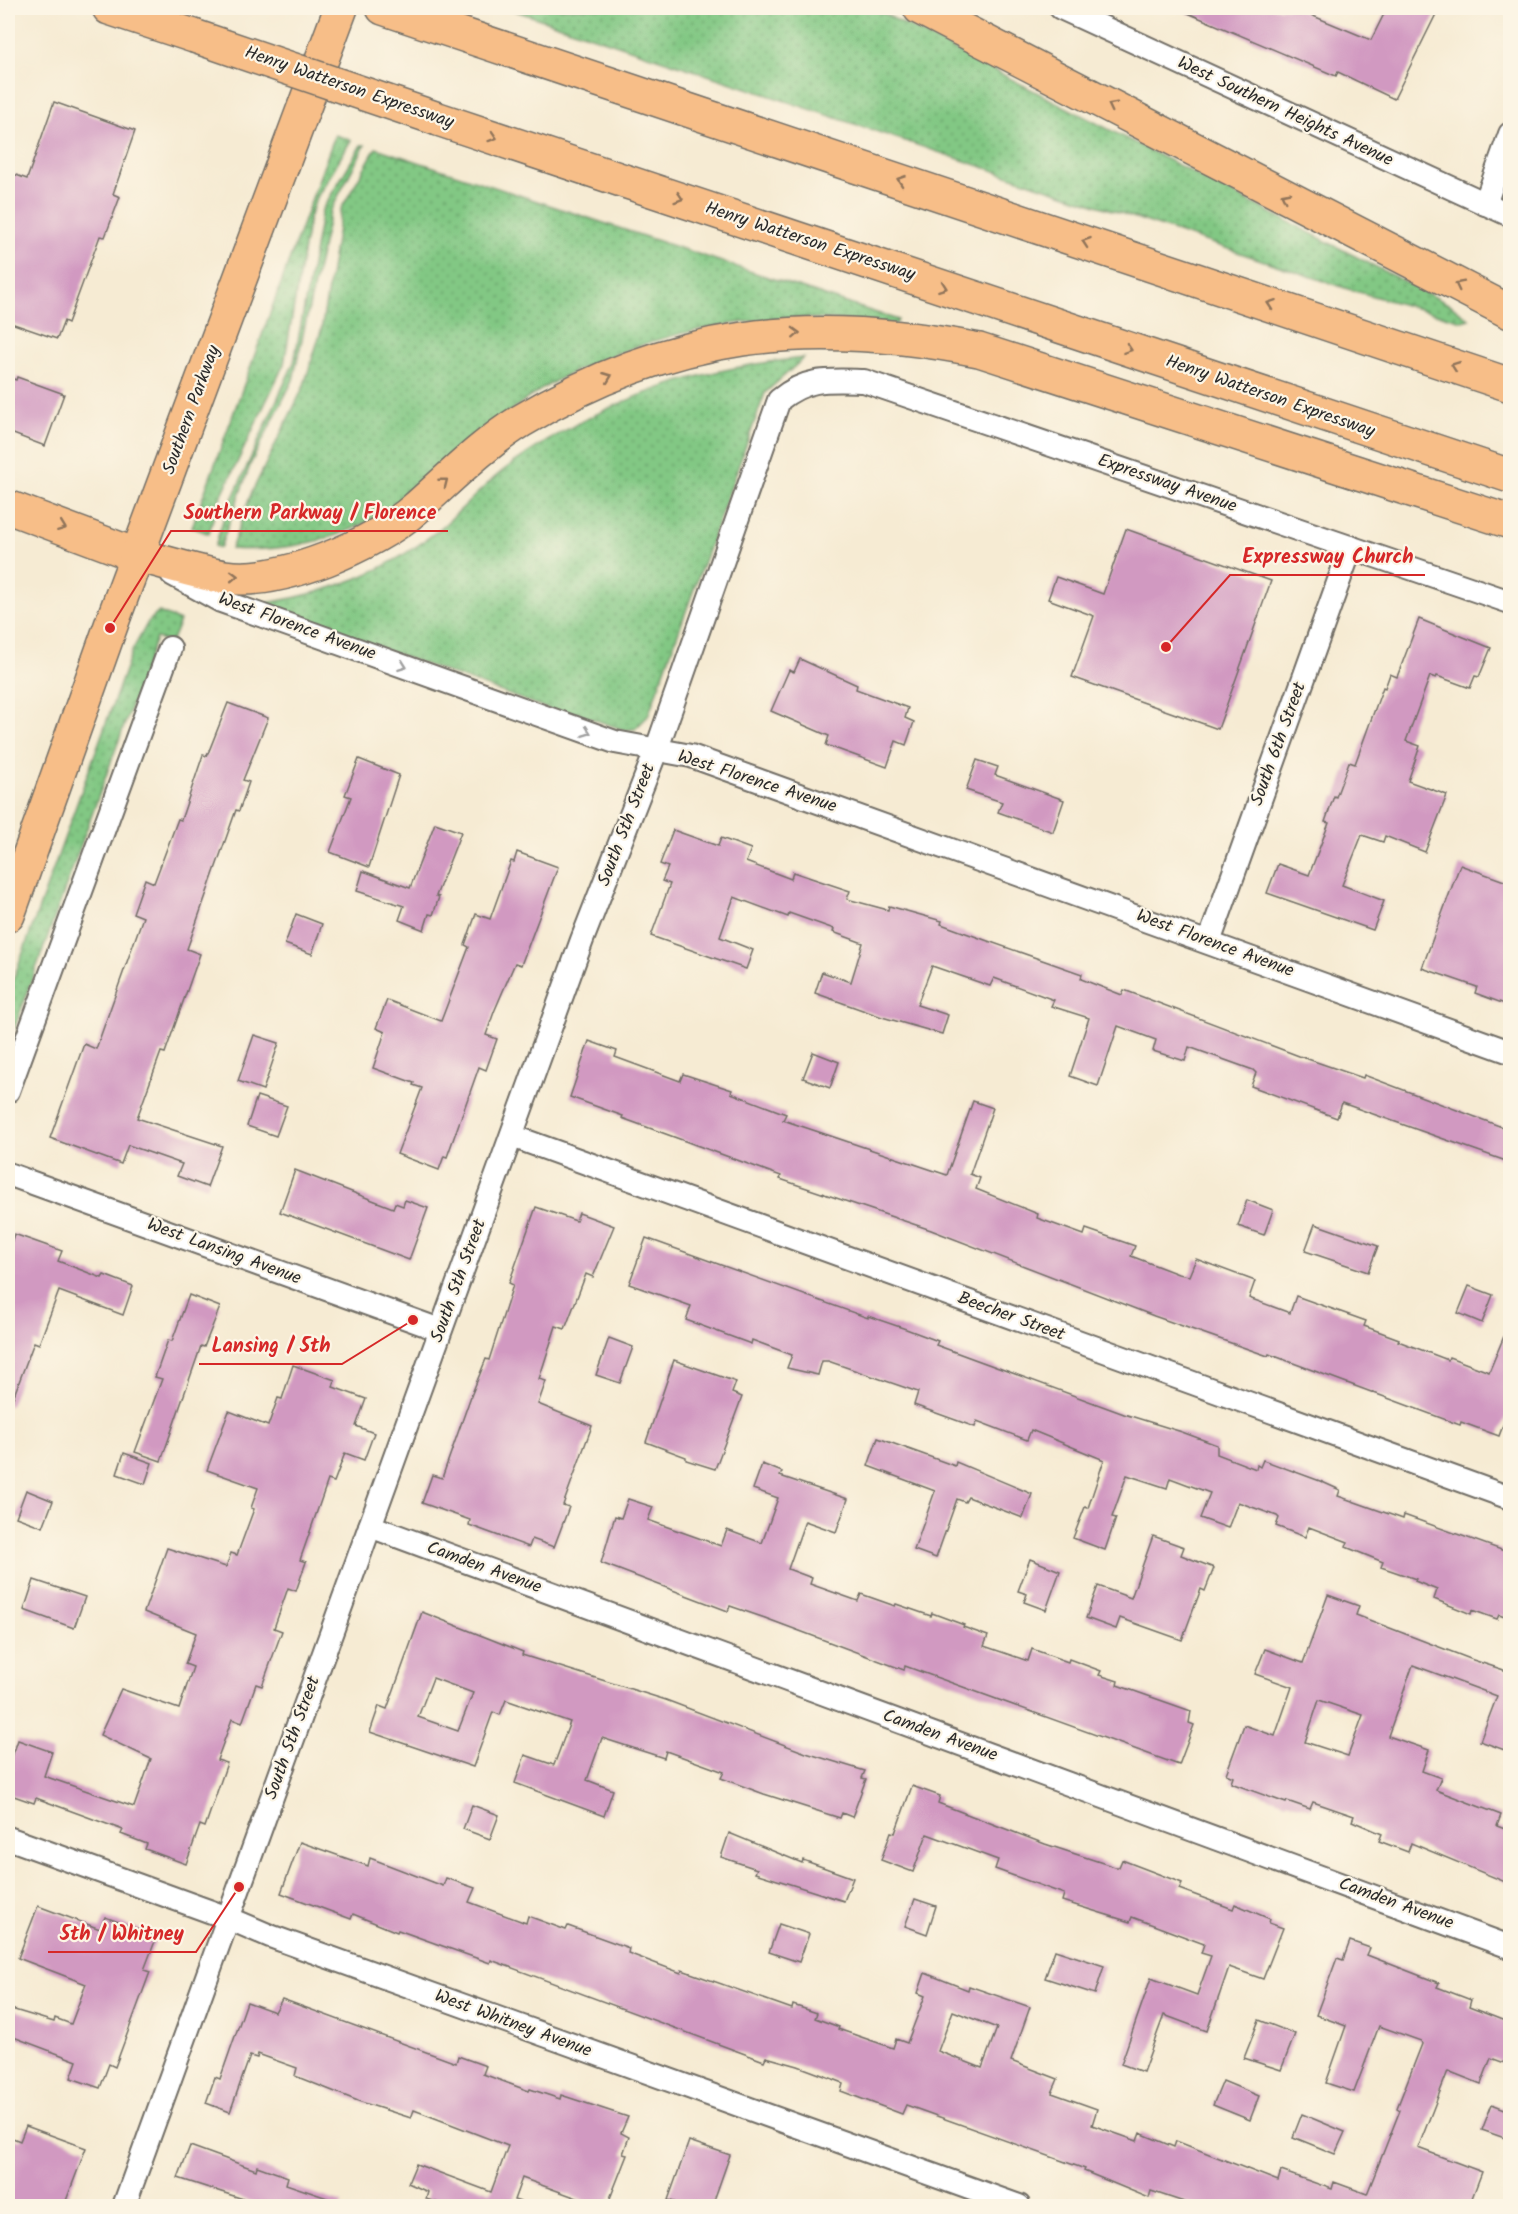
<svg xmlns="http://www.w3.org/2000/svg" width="1518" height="2214" font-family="Kalam,sans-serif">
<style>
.grass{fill:url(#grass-dots);stroke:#567a58;stroke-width:1.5}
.building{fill:#d199c1;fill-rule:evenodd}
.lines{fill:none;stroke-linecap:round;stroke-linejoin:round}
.minor-casing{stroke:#726e66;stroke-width:26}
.primary-casing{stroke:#726e66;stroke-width:36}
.motorway-casing{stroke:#726e66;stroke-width:36}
.minor{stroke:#fff;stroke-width:22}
.primary{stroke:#f7be88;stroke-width:33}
.motorway{stroke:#f7be88;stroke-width:33}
.motorway-bridge-casing{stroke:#726e66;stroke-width:36;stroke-linecap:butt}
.motorway-bridge{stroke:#f7be88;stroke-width:33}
.oneway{stroke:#91745a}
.oneway2{stroke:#a0a0a0}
.labels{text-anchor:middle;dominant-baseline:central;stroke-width:4.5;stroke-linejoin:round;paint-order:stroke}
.street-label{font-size:18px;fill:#2b2b2b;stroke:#fcf5e5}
.leader{fill:none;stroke:#d62828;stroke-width:2}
.callout-dot{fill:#d62828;stroke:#fcf5e5;stroke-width:2}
.callout-label{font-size:20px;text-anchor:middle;font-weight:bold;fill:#d62828;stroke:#fcf5e5;stroke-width:4.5;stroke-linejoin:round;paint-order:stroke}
</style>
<defs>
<pattern id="grass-dots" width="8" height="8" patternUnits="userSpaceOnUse" patternTransform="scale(1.5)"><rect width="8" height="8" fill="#82c884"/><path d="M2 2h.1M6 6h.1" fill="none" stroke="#6ba36c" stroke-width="1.8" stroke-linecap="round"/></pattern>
</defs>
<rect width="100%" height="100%" fill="#fcf5e5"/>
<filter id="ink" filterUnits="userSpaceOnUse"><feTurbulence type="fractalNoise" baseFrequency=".0167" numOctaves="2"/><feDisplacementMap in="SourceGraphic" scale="12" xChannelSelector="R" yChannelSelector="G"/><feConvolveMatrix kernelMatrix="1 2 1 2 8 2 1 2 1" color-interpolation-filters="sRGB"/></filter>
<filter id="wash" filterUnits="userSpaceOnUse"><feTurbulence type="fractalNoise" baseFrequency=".008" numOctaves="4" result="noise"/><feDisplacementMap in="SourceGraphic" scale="24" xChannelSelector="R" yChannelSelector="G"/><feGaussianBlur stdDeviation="1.35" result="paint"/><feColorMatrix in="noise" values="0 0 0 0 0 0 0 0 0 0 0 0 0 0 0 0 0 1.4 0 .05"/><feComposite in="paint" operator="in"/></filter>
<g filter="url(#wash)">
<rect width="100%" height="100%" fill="#f6ebd3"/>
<g class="grass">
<polygon points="507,8 873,8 1452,306 1469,319 1462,321 1348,289"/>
<polygon points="335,135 351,140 316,199 309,218 284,364 216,507 209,534 192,527"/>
<polygon points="361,145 365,145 330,212 293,380 251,463 220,548 215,546 224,517 294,362 322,210"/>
<path d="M 376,148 L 898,320 L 896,324 C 863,322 830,318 797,318 C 720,320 642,339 573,372 C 495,408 442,481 367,522 C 327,543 276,552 231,549 L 251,494 L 303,388 L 321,331 L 341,209 Z"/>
<path d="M 804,358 L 765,393 L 648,716 L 635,729 L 624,730 L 576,713 L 573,718 L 267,607 L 267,603 C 331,592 387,572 437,531 C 463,510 484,483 512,464 C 602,401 695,368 804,358 Z"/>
<polygon points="159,612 180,621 171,642 156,638 8,1046 8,994 132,651 148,622"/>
</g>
<g id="blocks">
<g class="building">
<polygon points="1176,8 1294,8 1371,40 1387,8 1439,8 1394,99 1338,72 1336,76"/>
<polygon points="54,102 135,131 113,194 120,197 105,237 100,236 68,323 64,321 57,339 8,322 8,172 27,179"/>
<polygon points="8,377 16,380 17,377 64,394 45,446 8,432"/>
<polygon points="1126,529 1271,581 1218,729 1072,677 1094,616 1048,599 1056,577 1103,594"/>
<polygon points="1419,619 1491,648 1479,677 1475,676 1470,688 1437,676 1436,678 1430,676 1406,741 1420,746 1408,781 1447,795 1425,852 1385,836 1383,842 1362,835 1342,885 1384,901 1373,930 1267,893 1278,864 1309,875 1329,823 1325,822 1334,796 1336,797 1349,762 1355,764 1383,687 1385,688 1390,674 1397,677"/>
<polygon points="800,659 857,685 856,689 908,708 905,718 914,722 906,745 896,741 887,767 826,745 829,736 771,711 789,670 794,672"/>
<polygon points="228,703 268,718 243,780 249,782 239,811 236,810 187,949 200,954 165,1053 161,1052 137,1118 222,1146 207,1187 177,1176 182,1164 128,1145 121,1164 50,1138 84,1044 96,1049 143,917 133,913 145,879 154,883 178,819 181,820 203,755 207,756"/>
<polygon points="359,759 399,775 369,867 330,852 351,797 345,795"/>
<polygon points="977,760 998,767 995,775 1064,800 1053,832 998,812 1002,802 966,790"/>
<polygon points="435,823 461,832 436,896 439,897 433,915 429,914 424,930 399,920 404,906 357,891 363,871 410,888"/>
<polygon points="673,830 718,846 721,838 751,849 746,862 791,879 793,872 850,891 847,899 888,910 889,906 942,921 941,924 985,940 1082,974 1081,979 1122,995 1124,990 1299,1056 1363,1078 1364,1075 1510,1130 1510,1149 1506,1161 1342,1103 1337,1118 1251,1086 1256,1073 1253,1070 1189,1047 1185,1061 1153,1051 1156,1040 1118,1026 1098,1086 1070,1076 1089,1018 1051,1006 1054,1000 994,978 990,986 932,966 917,1005 948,1015 942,1034 882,1017 815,993 822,972 851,982 863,943 833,932 834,929 789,913 788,917 734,897 720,937 753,950 746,969 651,936 670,884 662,881 668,867 660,864"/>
<polygon points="517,852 558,867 521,965 515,963 494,1012 486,1035 497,1039 486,1070 479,1067 447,1157 444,1156 439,1170 397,1154 422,1088 413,1085 414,1083 373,1068 385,1032 376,1028 387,1000 441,1021 469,947 465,945 476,914 490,919 511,861 514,862"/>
<polygon points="1460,865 1510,883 1510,1006 1475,993 1477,987 1422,968"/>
<polygon points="296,914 322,924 312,954 285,944"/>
<polygon points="254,1035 279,1043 263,1090 238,1081"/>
<polygon points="589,1041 617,1051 615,1057 680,1081 683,1074 732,1090 731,1093 786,1114 783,1120 947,1175 973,1101 993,1108 970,1174 980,1178 976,1189 1038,1214 1037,1218 1084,1235 1086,1229 1135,1246 1131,1256 1178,1274 1189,1276 1196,1259 1255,1281 1249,1298 1290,1313 1296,1296 1366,1321 1364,1326 1399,1339 1398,1341 1448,1360 1449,1357 1489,1372 1510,1322 1510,1407 1499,1436 1461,1422 1460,1425 1269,1354 1268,1356 1154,1316 931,1230 780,1179 781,1176 622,1118 623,1116 570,1097"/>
<polygon points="813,1052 839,1062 830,1088 803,1078"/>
<polygon points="257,1096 287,1106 276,1136 247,1126"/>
<polygon points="295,1170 393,1208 395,1203 403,1206 405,1200 428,1208 409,1260 280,1212"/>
<polygon points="1247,1200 1273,1210 1264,1235 1238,1226"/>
<polygon points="536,1207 576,1221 579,1213 614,1226 593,1277 586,1274 565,1329 556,1326 539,1379 546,1381 538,1404 592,1426 563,1505 569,1507 554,1547 532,1539 529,1547 469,1525 470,1520 422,1503 432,1475 442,1478 471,1396 486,1359 489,1360 513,1285 509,1283"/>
<polygon points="1315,1224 1378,1246 1368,1272 1305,1251"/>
<polygon points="14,1234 62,1251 58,1261 102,1278 104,1275 133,1286 123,1315 59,1291 39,1344 34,1342 10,1406 8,1406 8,1252"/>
<polygon points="646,1238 868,1318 868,1316 906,1329 938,1341 936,1345 1124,1414 1182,1432 1217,1445 1217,1454 1256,1469 1257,1465 1260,1467 1263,1460 1320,1481 1340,1490 1338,1496 1403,1519 1404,1515 1510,1553 1510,1619 1499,1615 1497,1619 1472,1610 1471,1614 1434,1599 1437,1590 1415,1581 1416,1579 1381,1567 1383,1562 1346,1547 1348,1542 1309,1527 1305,1537 1276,1526 1279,1518 1277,1516 1238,1502 1228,1528 1200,1518 1210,1493 1170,1478 1167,1488 1127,1475 1112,1517 1116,1518 1105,1550 1073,1538 1085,1507 1088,1508 1104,1460 1031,1430 1027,1440 977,1421 975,1427 914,1405 918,1392 828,1361 822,1361 818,1375 787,1368 792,1355 752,1340 751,1344 686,1320 691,1306 629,1284"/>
<polygon points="1469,1286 1493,1295 1482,1323 1458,1313"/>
<polygon points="189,1295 220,1307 204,1347 201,1346 161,1461 135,1452 162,1379 155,1377 168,1340 172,1341"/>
<polygon points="609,1338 633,1347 620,1383 596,1375"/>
<polygon points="674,1360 736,1382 732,1393 742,1397 715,1469 686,1460 686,1457 646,1442"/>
<polygon points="293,1365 335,1380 333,1387 366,1399 356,1426 374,1433 364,1460 345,1453 334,1482 328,1480 300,1560 306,1562 296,1591 288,1588 274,1628 282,1631 262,1686 256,1684 242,1723 232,1719 217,1760 227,1763 205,1827 200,1825 186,1864 145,1849 147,1844 121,1834 123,1830 36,1798 34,1803 8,1794 8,1769 18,1740 52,1752 44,1776 134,1807 151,1759 100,1735 121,1689 179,1709 193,1667 185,1664 196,1633 144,1612 167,1548 226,1567 231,1553 237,1555 254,1509 251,1508 258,1488 207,1470 229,1411 268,1426 278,1398 282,1399"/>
<polygon points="878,1438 955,1466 956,1462 1032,1494 1023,1518 968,1497 965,1502 957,1499 936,1558 914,1550 935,1491 868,1466"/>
<polygon points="124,1453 152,1463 145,1484 117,1474"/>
<polygon points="762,1464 782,1472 780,1476 848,1499 836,1532 805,1521 788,1569 812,1578 810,1584 858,1601 861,1594 895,1606 896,1604 931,1616 932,1613 964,1625 963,1627 988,1636 984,1646 1028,1661 1032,1649 1068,1662 1069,1659 1101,1671 1099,1675 1118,1681 1117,1685 1191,1711 1189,1723 1194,1725 1179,1765 905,1666 904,1670 765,1618 730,1606 728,1611 601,1563 615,1516 621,1518 628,1499 653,1507 648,1520 721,1546 727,1530 762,1543 778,1498 753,1489"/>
<polygon points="26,1490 53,1501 43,1527 16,1517"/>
<polygon points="1153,1536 1184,1547 1181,1555 1214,1568 1205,1591 1201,1589 1182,1640 1120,1618 1116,1629 1086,1618 1098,1586 1131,1598"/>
<polygon points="1030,1559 1060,1571 1046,1610 1024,1602 1027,1594 1018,1591"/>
<polygon points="34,1580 85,1597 74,1628 24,1610"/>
<path d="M 1328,1595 L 1359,1606 L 1356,1615 L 1473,1660 L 1507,1671 L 1510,1665 L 1510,1752 L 1480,1741 L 1497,1696 L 1413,1665 L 1388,1736 L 1429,1750 L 1422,1771 L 1441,1778 L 1436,1790 L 1501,1815 L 1497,1826 L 1510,1831 L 1510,1884 L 1411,1843 L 1408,1852 L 1379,1841 L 1382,1834 L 1352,1821 L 1354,1816 L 1313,1802 L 1310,1809 L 1287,1801 L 1286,1803 L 1231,1783 L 1233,1777 L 1226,1774 L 1244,1725 L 1275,1736 L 1292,1687 L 1255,1674 L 1265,1649 L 1303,1663 ZM 1319,1700 L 1363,1715 L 1348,1756 L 1305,1742 Z"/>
<path d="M 422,1612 L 523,1652 L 522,1655 L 666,1700 L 806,1753 L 865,1771 L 862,1778 L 866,1779 L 852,1817 L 842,1813 L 840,1818 L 764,1794 L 721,1778 L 724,1772 L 666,1751 L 664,1758 L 602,1738 L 587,1780 L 613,1790 L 604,1816 L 515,1783 L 525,1755 L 554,1765 L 570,1722 L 506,1700 L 500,1715 L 493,1712 L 473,1767 L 370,1732 L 379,1706 L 387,1709 ZM 433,1678 L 473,1693 L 458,1731 L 418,1717 Z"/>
<polygon points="912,1786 940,1796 938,1803 1045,1844 1115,1867 1119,1867 1122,1860 1182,1883 1179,1889 1233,1909 1235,1904 1270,1919 1269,1923 1283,1928 1263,1979 1229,1967 1207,2031 1164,2015 1143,2072 1121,2064 1151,1978 1197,1995 1211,1956 1201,1953 1204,1944 1132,1917 1130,1922 1062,1901 1064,1894 995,1869 998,1860 927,1834 913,1872 881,1860 891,1832 895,1833"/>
<polygon points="472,1805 499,1815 490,1839 463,1829"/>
<polygon points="729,1833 802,1863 803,1860 853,1878 844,1901 755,1873 757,1869 721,1857"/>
<path d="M 300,1842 L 368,1866 L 370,1858 L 443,1886 L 446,1878 L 475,1888 L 469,1902 L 526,1923 L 528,1916 L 566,1930 L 568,1926 L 629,1948 L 628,1953 L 681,1973 L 682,1970 L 792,2009 L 793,2005 L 817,2013 L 815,2018 L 839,2027 L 838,2029 L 893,2048 L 896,2039 L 907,2043 L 925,1996 L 918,1993 L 925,1973 L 968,1990 L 969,1986 L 1030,2007 L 1011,2061 L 1058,2079 L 1052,2093 L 1097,2109 L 1092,2125 L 1137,2141 L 1140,2133 L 1174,2147 L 1176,2141 L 1278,2181 L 1281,2171 L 1332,2189 L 1334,2182 L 1367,2194 L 1400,2110 L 1397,2108 L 1422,2044 L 1421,2041 L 1379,2026 L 1354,2092 L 1326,2083 L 1346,2026 L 1316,2015 L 1337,1958 L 1343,1960 L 1350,1941 L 1370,1948 L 1367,1955 L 1439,1983 L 1437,1987 L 1471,2000 L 1469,2007 L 1510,2023 L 1510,2065 L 1491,2058 L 1481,2084 L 1448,2071 L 1418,2148 L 1482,2172 L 1469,2206 L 1196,2206 L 1151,2191 L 1149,2198 L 1084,2171 L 1085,2169 L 906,2105 L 902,2114 L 841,2091 L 843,2084 L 841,2082 L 798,2066 L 766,2057 L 764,2061 L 491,1960 L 490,1963 L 398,1930 L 397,1932 L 353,1914 L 351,1919 L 281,1893 ZM 953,2011 L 997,2028 L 982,2068 L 938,2051 Z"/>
<polygon points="915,1899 936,1906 927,1934 905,1926"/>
<polygon points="38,1906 100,1929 105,1917 157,1936 144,1970 150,1972 115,2067 109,2064 100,2088 71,2078 77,2061 8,2035 8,2008 54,2022 55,2018 71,2024 86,1984 18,1958"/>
<polygon points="779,1924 809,1934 799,1962 769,1952"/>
<polygon points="1055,1950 1104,1966 1095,1994 1045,1978"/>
<polygon points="282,1999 456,2063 458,2056 486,2066 483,2074 529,2091 530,2089 560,2099 561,2095 628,2117 621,2133 629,2137 623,2154 627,2155 607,2206 599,2206 522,2178 514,2200 524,2203 524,2206 448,2206 426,2199 428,2192 408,2183 416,2164 491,2192 508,2146 414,2110 411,2118 358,2101 295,2076 297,2068 258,2054 257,2058 250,2056 230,2112 206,2103 215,2077 220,2079 247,2002 275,2012"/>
<polygon points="1259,2020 1295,2034 1281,2070 1244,2058"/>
<polygon points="1223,2081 1259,2096 1250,2120 1213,2105"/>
<polygon points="1492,2104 1510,2111 1510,2140 1482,2130"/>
<polygon points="1302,2114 1345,2132 1335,2154 1293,2137"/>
<polygon points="26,2126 86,2148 64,2206 8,2206 8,2136 20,2141"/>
<polygon points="689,2141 730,2155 712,2206 685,2206 668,2200"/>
<polygon points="190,2146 256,2170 257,2166 288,2177 286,2184 342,2203 341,2206 265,2206 178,2178"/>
</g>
</g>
</g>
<g filter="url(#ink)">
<use href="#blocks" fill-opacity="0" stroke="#726e66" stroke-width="1.5"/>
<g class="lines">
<defs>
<g id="minor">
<polyline points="1061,8 1510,215"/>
<polyline points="1485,204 1510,134"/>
<polyline points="172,574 221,601 615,742 691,756 1510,1052"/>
<polyline points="1209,942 1351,547"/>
<polyline points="8,1091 170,648"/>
<polyline points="512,1136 1510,1498"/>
<polyline points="8,1174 440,1330"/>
<polyline points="370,1526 1510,1947"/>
<polyline points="8,1838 228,1918 270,1936 1019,2206"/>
<path d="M 124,2206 L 582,940 L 656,751 L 779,400 C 807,377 829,380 864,381 L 1510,602"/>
</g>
<g id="primary">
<polyline points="8,507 136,555"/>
<polyline points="8,915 114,617 341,8"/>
</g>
<g id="motorway">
<polyline points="109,8 194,36"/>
<polyline points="383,8 1510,385"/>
<polyline points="920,8 1510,312"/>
<polyline points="438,119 1510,476"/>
<path d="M 136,555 C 166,562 196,573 225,577 C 281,585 374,545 415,509 C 449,479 482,445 521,421 C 671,331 809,316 979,350 L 1510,522"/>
</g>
</defs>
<use href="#minor" class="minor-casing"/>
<use href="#primary" class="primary-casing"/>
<use href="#motorway" class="motorway-casing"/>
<use href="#minor" class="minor"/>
<use href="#primary" class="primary"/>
<use href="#motorway" class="motorway"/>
<defs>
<polyline id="motorway-bridge" points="194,36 438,119"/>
</defs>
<use href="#motorway-bridge" class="motorway-bridge-casing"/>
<use href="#motorway-bridge" class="motorway-bridge"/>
</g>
<defs><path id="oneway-chevron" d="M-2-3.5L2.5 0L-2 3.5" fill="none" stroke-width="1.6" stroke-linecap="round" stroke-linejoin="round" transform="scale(1.5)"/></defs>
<g class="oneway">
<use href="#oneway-chevron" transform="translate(1112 106) rotate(-153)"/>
<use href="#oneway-chevron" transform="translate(493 137) rotate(18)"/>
<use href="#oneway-chevron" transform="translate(901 180) rotate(-161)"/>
<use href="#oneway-chevron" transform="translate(1285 196) rotate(-153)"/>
<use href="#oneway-chevron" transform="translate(679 198) rotate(18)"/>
<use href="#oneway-chevron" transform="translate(1086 242) rotate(-161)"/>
<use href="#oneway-chevron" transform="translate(1459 285) rotate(-153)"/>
<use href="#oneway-chevron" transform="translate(943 287) rotate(20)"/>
<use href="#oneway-chevron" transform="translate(1271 304) rotate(-161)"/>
<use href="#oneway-chevron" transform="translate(796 333) rotate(-2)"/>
<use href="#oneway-chevron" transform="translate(1128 349) rotate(19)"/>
<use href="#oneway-chevron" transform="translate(1455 366) rotate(-160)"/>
<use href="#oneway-chevron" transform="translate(608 377) rotate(-21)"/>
<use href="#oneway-chevron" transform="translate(444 482) rotate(-38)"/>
<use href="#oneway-chevron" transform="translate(62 527) rotate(21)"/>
<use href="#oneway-chevron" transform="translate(234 576) rotate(-1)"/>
</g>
<g class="oneway2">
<use href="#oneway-chevron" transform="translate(403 666) rotate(20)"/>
<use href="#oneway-chevron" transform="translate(587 732) rotate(20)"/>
</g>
</g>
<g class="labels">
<g class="street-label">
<text transform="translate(349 88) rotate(19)">Henry Watterson Expressway</text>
<text transform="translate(1285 112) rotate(25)">West Southern Heights Avenue</text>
<text transform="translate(810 242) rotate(18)">Henry Watterson Expressway</text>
<text transform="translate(1270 397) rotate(19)">Henry Watterson Expressway</text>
<text transform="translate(192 410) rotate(-70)">Southern Parkway</text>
<text transform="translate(1167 484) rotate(19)">Expressway Avenue</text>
<text transform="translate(297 627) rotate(20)">West Florence Avenue</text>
<text transform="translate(1279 744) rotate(-70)">South 6th Street</text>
<text transform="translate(757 782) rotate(18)">West Florence Avenue</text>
<text transform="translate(627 825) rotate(-69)">South 5th Street</text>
<text transform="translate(1215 944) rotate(20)">West Florence Avenue</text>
<text transform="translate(224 1252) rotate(20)">West Lansing Avenue</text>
<text transform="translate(459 1281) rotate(-70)">South 5th Street</text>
<text transform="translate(1011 1317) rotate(20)">Beecher Street</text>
<text transform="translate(484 1568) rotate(20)">Camden Avenue</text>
<text transform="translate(940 1736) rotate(20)">Camden Avenue</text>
<text transform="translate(293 1738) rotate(-70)">South 5th Street</text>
<text transform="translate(1396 1904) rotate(20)">Camden Avenue</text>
<text transform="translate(513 2024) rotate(20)">West Whitney Avenue</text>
</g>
</g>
<path class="leader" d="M110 628L171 531H448M1166 647L1230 575H1425M413 1320L342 1364H199M239 1887L196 1952H48"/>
<g class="callout-dot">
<circle cx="110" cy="628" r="6"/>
<circle cx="1166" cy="647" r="6"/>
<circle cx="413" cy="1320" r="6"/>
<circle cx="239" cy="1887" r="6"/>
</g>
<g class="callout-label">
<text x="310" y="519">Southern Parkway / Florence</text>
<text x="1328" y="563">Expressway Church</text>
<text x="271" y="1352">Lansing / 5th</text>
<text x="122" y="1940">5th / Whitney</text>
</g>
<rect width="1518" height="2214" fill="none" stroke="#fcf5e5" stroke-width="30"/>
</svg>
